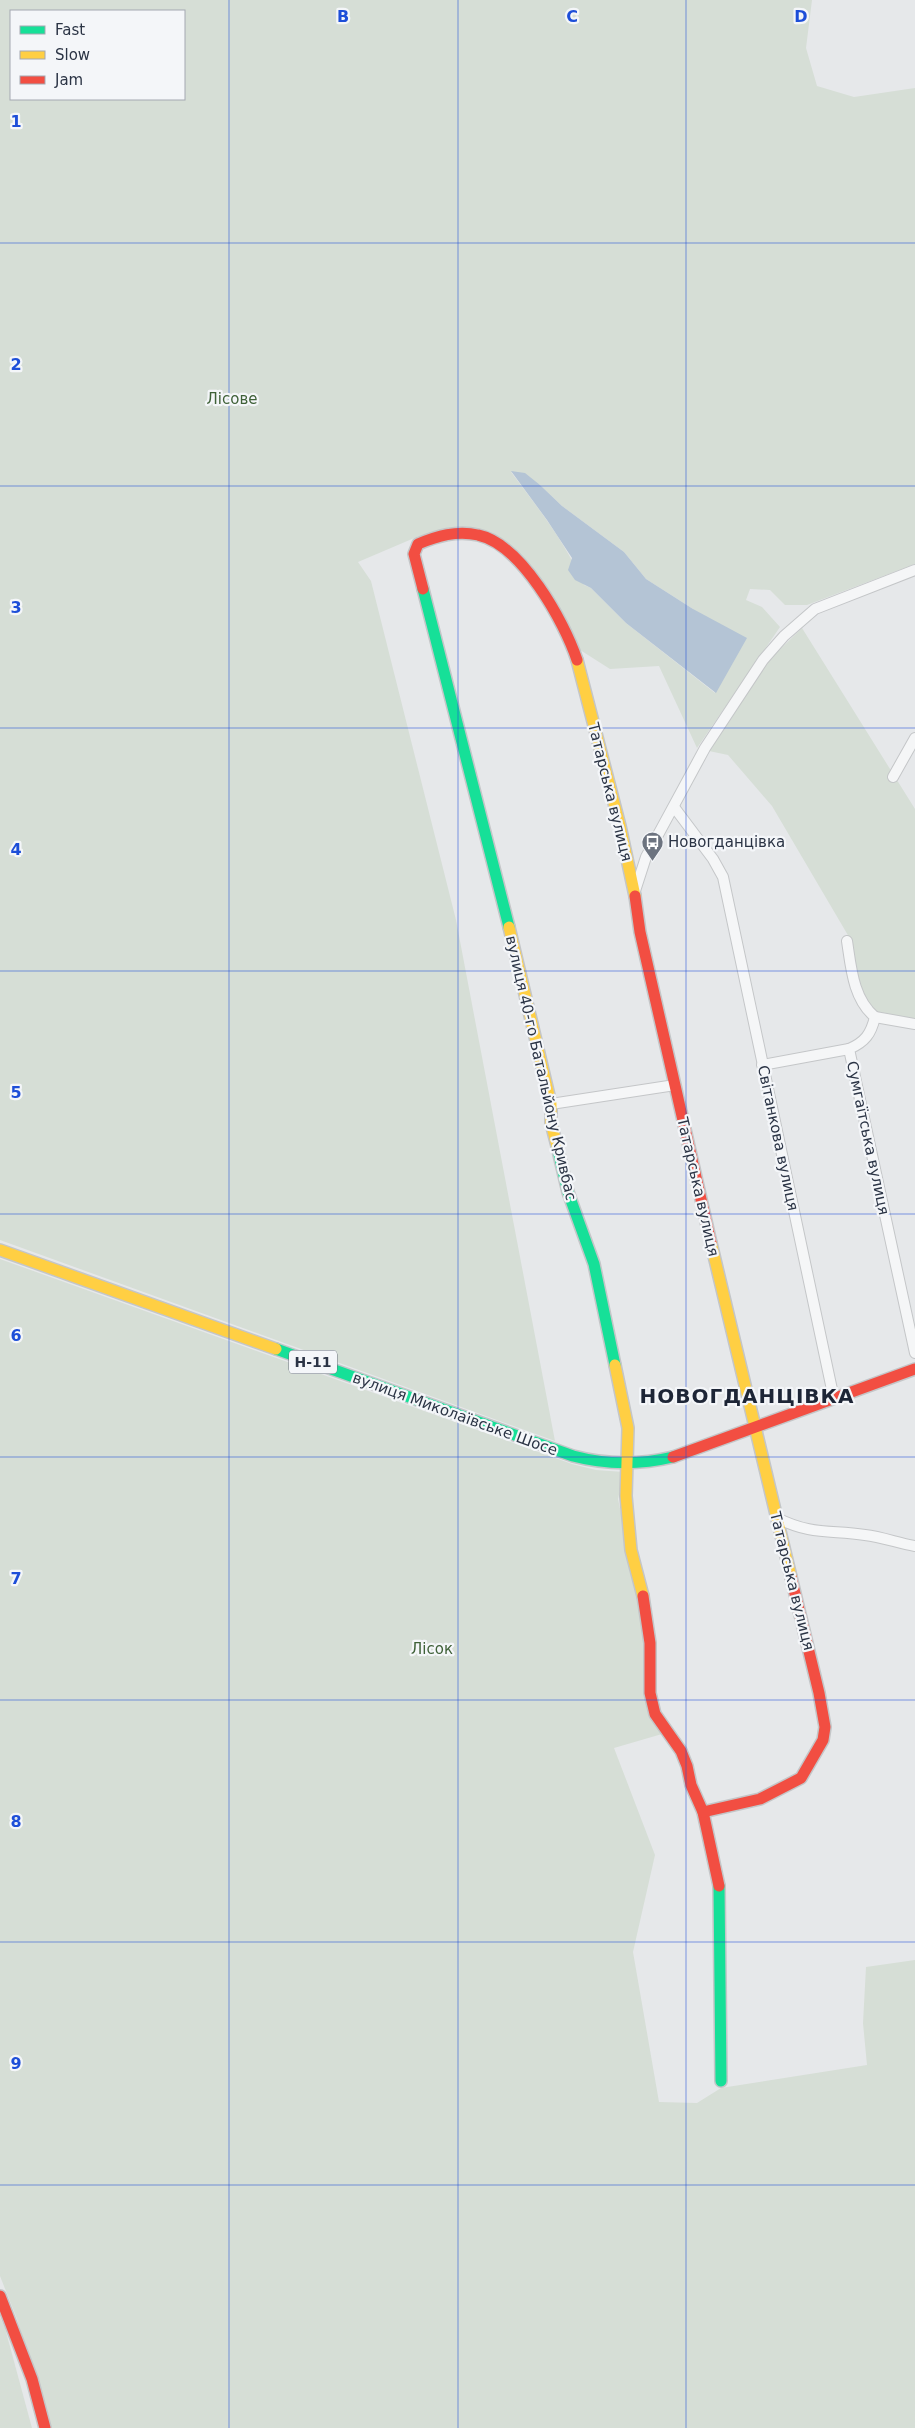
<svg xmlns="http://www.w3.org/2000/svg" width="915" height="2428" font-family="'DejaVu Sans',sans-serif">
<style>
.green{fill:#d6ded6;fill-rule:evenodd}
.water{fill:#b4c4d5}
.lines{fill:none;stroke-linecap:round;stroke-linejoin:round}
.street-casing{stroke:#c4c6c8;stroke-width:12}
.fast-casing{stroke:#c4c6c8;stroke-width:14}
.slow-casing{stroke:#c4c6c8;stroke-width:14}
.jam-casing{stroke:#c4c6c8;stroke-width:14}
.street{stroke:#f5f6f7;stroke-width:10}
.fast{stroke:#16e098;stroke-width:11}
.slow{stroke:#ffcf43;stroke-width:11}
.jam{stroke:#f24e42;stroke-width:11}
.grid{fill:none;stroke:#1d4ed8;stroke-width:1;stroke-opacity:0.55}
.labels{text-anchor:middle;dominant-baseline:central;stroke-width:4.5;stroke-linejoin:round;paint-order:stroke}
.shield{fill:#f4f6f9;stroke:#676e7b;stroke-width:1}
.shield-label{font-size:14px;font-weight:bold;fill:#2b3445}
.park-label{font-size:15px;fill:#3f6138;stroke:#f4f6f9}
.street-label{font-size:15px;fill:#2b3445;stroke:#f4f6f9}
.poi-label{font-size:15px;fill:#2b3445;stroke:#f4f6f9;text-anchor:start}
.district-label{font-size:20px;font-weight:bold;letter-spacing:1px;fill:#1d2536;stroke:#f4f6f9}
.grid-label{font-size:16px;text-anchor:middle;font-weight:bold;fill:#1d4ed8;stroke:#f4f6f9;stroke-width:4.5;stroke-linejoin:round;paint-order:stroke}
</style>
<rect width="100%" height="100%" fill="#e6e8ea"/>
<g class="green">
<path d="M 0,0 L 812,0 L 806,48 L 817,86 L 854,97 L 915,88 L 915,564 L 807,605 L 785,605 L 770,590 L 750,589 L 746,600 L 762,607 L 780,627 L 697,748 L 659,666 L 610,669 L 577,648 L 499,539 L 419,536 L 358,562 L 371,581 L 456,920 L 555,1441 L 0,1240 ZM 11,11 L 184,11 L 184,99 L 11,99 ZM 511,472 L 540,485 L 562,506 L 624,552 L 646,579 L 693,609 L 715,693 L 626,623 L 591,588 L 584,585 C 566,543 538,508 511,472 Z"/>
<polygon points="802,628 915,809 915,1019 878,1013 865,1001 855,973 849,937 772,806 728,755 709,751 766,663"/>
<polygon points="0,1259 572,1464 596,1470 624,1472 618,1499 640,1604 662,1734 614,1748 655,1855 633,1952 659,2102 697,2103 721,2088 867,2065 863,2023 866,1967 915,1960 915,2428 51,2428 17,2319 0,2276"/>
<polygon points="0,2317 5,2328 32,2428 0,2428"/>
</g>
<polygon class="water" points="511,471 525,473 540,485 562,506 624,552 646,579 693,609 747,638 716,693 626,623 591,588 575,580 568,570 572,558 547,520"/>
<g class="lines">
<defs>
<g id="street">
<polyline points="893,777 915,738"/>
<polyline points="674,807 713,859 723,877 834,1399"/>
<polyline points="635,891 646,857 705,748 763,660 784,636 815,609 915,570"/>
<path d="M 847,941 C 851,967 853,999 875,1017 C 871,1034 865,1042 849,1049 L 915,1353"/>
<polyline points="875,1017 915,1024"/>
<polyline points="762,1065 849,1049"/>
<polyline points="551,1104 675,1085"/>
<path d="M 777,1518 C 811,1535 829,1530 865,1535 C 882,1537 898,1543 915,1546"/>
</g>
<g id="fast">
<polyline points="423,589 509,927"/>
<polyline points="557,1146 568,1192 594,1264 615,1365"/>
<path d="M 276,1349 L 573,1456 C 607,1465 639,1465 673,1457"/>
<polyline points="719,1886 721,2081"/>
</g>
<g id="slow">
<polyline points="577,660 620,826 635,896"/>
<polyline points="509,927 551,1104 551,1123 557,1146"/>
<polyline points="711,1243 791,1577"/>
<polyline points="0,1250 276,1349"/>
<polyline points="615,1365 628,1428 626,1496 631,1550 643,1596"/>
</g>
<g id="jam">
<path d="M 423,589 L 414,554 L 418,544 C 437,536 457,530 478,535 C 521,544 564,621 577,660"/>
<polyline points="635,896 640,932 711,1243"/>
<polyline points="673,1457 915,1369"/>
<polyline points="643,1596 650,1643 650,1693 655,1714 681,1751 687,1766 691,1785 703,1812 719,1886"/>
<polyline points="703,1812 760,1799 801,1778 823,1740 825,1727 819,1693 791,1577"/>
<polyline points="0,2296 32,2379 45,2428"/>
</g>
</defs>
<use href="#street" class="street-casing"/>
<use href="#fast" class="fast-casing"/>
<use href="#slow" class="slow-casing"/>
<use href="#jam" class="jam-casing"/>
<use href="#street" class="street"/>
<use href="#fast" class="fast"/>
<use href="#slow" class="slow"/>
<use href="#jam" class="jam"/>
</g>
<path class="grid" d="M 229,0 L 229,2428M 458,0 L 458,2428M 686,0 L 686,2428M 0,243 L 915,243M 0,486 L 915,486M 0,728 L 915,728M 0,971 L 915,971M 0,1214 L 915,1214M 0,1457 L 915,1457M 0,1700 L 915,1700M 0,1942 L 915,1942M 0,2185 L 915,2185"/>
<defs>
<symbol id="bus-pin" viewBox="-11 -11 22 30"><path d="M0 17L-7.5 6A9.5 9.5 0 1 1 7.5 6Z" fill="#6c737f" stroke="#f4f6f9"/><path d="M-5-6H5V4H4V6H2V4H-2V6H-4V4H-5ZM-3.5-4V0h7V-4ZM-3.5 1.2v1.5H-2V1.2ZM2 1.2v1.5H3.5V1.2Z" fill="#fff"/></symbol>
</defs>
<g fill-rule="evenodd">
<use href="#bus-pin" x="640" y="830" width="25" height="34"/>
</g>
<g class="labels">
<rect class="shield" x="289" y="1350.5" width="48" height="23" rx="4"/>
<g class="shield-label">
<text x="313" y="1362">Н-11</text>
</g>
<g class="park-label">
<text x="232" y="399">Лісове</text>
<text x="432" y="1649">Лісок</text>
</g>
<g class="street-label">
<text transform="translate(610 792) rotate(76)">Татарська вулиця</text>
<text transform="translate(541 1068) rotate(77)">вулиця 40-го Батальйону Кривбас</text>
<text transform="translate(778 1138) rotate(78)">Світанкова вулиця</text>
<text transform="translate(868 1138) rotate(78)">Сумгаїтська вулиця</text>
<text transform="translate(698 1187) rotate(77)">Татарська вулиця</text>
<text transform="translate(455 1414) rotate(20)">вулиця Миколаївське Шосе</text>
<text transform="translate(792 1581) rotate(76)">Татарська вулиця</text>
</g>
<g class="poi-label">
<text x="668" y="842">Новогданцівка</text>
</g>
<g class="district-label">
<text x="747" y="1396">НОВОГДАНЦІВКА</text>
</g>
</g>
<g class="grid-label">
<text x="343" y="22">B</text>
<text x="572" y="22">C</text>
<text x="801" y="22">D</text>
<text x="16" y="127">1</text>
<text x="16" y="370">2</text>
<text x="16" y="613">3</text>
<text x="16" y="855">4</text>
<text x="16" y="1098">5</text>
<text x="16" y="1341">6</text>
<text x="16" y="1584">7</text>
<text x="16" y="1827">8</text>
<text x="16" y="2069">9</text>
</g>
<rect x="10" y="10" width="175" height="90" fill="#f4f6f9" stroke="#a4a8b1"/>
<rect x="20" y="26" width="25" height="8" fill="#16e098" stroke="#a4a8b1"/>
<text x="55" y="35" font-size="15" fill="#2b3445">Fast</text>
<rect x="20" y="51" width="25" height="8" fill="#ffcf43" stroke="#a4a8b1"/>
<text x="55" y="60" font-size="15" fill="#2b3445">Slow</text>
<rect x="20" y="76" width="25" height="8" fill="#f24e42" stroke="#a4a8b1"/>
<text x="55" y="85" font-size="15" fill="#2b3445">Jam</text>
</svg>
